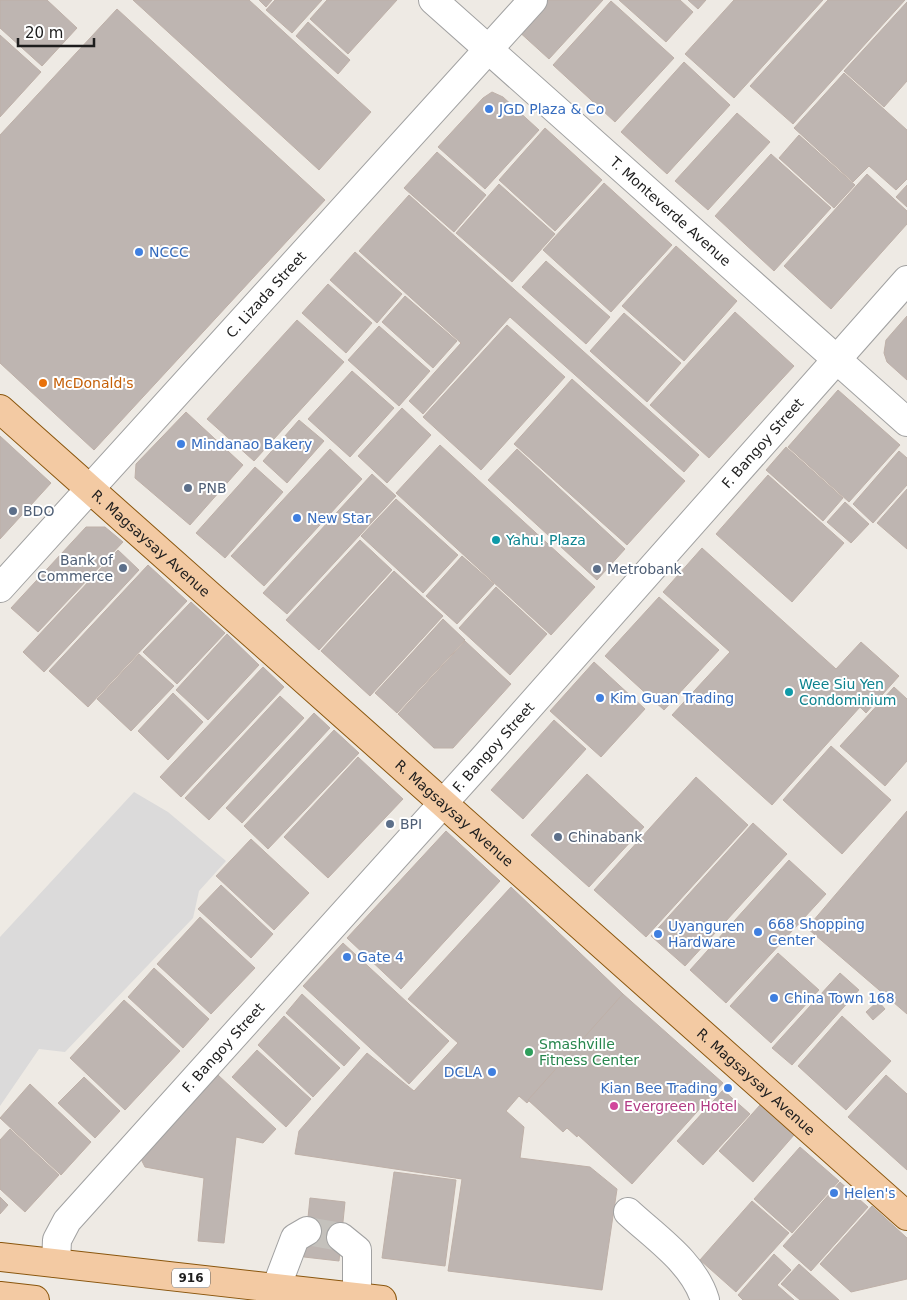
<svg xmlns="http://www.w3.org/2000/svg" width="907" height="1300" font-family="'DejaVu Sans',sans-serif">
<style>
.residential{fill:#dbdada}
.building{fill:#beb5b1;stroke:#beb0a8}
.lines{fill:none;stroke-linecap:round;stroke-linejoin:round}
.minor-tunnel{stroke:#c4c1bc;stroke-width:28;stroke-dasharray:28 14;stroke-linecap:butt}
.minor-casing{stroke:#a1a1a1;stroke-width:30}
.major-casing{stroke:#8a560d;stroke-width:30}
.minor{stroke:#fff;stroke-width:28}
.major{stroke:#f3caa3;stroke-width:28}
.shop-dot{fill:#3f7fe0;stroke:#fff;stroke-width:2}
.food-dot{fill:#e8710a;stroke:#fff;stroke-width:2}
.service-dot{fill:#5c6f8a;stroke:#fff;stroke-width:2}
.culture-dot{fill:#0f9aa8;stroke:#fff;stroke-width:2}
.leisure-dot{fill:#2e9e5b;stroke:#fff;stroke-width:2}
.hotel-dot{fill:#d1479c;stroke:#fff;stroke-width:2}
.labels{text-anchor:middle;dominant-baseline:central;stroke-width:4;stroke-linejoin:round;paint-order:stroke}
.shield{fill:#fff;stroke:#616161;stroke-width:1}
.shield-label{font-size:12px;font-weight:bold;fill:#1d1d1d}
.shop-label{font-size:14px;fill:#366cbe;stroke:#fff;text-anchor:start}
.street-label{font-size:14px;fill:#1d1d1d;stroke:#fff}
.food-label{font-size:14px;fill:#c56008;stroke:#fff;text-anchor:start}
.service-label{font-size:14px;fill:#4e5e75;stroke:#fff;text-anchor:start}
.culture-label{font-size:14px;fill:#0d838f;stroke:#fff;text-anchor:start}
.leisure-label{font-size:14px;fill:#27864d;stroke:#fff;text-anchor:start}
.hotel-label{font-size:14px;fill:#b23c85;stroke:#fff;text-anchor:start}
</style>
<rect width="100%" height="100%" fill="#eeeae4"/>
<polygon class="residential" points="134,792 168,812 226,861 199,891 193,918 65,1052 39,1049 0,1106 0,937"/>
<g class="building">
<polygon points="0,0 47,0 77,28 42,66 0,28"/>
<polygon points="133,0 249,0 371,112 319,170"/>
<polygon points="259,0 272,0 266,7"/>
<polygon points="275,0 322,0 292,33 266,10"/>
<polygon points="327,0 397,0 348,54 310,19"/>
<polygon points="542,0 603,0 549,59 516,29"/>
<polygon points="619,0 680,0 693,12 666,42"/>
<polygon points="688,0 706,0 698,9"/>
<polygon points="734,0 823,0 734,98 685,54"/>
<polygon points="828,0 905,0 793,124 750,86"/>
<polygon points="611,1 674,58 615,122 553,65"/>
<polygon points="907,2 907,81 884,107 844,71"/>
<polygon points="117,9 325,200 94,450 0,363 0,135"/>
<polygon points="308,22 350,60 338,74 296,36"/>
<polygon points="0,35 41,72 0,117"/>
<polygon points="684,62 730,105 667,174 621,132"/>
<polygon points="844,73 907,130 907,179 896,190 869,166 853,182 794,128"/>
<polygon points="492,92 503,97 539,130 485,189 438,147 483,98"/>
<polygon points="737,113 770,142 708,210 675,181"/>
<polygon points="545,128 602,180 555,231 499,180"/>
<polygon points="799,135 855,185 834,208 779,158"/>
<polygon points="437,152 486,195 454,232 404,188"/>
<polygon points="771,154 831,208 774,271 715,216"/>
<polygon points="867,174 907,211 907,224 831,309 784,266"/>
<polygon points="604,183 672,245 611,312 543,250"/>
<polygon points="499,184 555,234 512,282 456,233"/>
<polygon points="907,185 907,207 896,197"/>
<polygon points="409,195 699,455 684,472 510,317 423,414 409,401 461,343 359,251"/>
<polygon points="676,246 737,301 684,361 622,306"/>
<polygon points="355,252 402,294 377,323 330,280"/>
<polygon points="546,261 610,317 586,344 522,287"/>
<polygon points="328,284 372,323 346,353 302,313"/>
<polygon points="405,296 457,341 433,368 382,322"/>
<polygon points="735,312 794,366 709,458 650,405"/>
<polygon points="624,313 681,363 647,402 590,351"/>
<polygon points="907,316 907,380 887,362 884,353 886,340"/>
<polygon points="297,320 344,362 254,461 207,419"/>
<polygon points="507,325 565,377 481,470 423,417"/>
<polygon points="379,326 430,371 399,406 348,360"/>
<polygon points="352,371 394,408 350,457 308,419"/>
<polygon points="572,379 685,481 627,545 514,444"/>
<polygon points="838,390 900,445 849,502 788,447"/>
<polygon points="402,408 431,435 387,483 358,456"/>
<polygon points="186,412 243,465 190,525 135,478 136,464"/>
<polygon points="299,420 324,441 287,483 263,461"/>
<polygon points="0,436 51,483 0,539"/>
<polygon points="440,445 595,587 551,635 396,493"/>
<polygon points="786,447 843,498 823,521 766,470"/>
<polygon points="330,449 362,479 264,586 231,556"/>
<polygon points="517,449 625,549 597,580 488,480"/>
<polygon points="899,451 907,458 907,485 873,523 853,504"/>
<polygon points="255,467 283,492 225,558 196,533"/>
<polygon points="372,474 396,496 287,614 263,593"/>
<polygon points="768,475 844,543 792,602 716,534"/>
<polygon points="907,489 907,549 877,523"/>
<polygon points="396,499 458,555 423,593 361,536"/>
<polygon points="845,502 869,524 851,543 827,522"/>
<polygon points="86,527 105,527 123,542 38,632 11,608"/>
<polygon points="360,540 392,570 319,650 286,620"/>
<polygon points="702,548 836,669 861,642 899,676 866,713 860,707 772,805 672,715 730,652 663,592"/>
<polygon points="118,550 139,570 44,672 23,652"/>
<polygon points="462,556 494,584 457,624 426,596"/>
<polygon points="148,565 187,601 88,707 49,671"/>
<polygon points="394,571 443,616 370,696 321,651"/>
<polygon points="496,587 547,634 510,675 459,628"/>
<polygon points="659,597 719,650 664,710 605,656"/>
<polygon points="191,602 225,633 177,684 143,652"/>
<polygon points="443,619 465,640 397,713 375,693"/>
<polygon points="227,634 259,665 208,720 176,690"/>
<polygon points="465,641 511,684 453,748 434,748 398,714"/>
<polygon points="139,654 174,686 131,731 97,699"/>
<polygon points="594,662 645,709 601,757 550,711"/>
<polygon points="263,667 284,687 181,797 160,777"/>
<polygon points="894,687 907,699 907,761 885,786 840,746"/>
<polygon points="173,693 203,722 168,760 138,731"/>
<polygon points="280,696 304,718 209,820 185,798"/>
<polygon points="314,713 330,728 242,823 226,808"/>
<polygon points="554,720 586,749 523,819 491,790"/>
<polygon points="334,730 359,753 268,849 244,826"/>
<polygon points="831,746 891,800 842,854 783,800"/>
<polygon points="358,757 403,799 328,878 284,837"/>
<polygon points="587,774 644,827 589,887 531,835"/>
<polygon points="696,777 748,825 646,937 594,890"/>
<polygon points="907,811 907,1014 807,928"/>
<polygon points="753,823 787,854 685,966 651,936"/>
<polygon points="446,831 500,881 401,989 347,938"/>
<polygon points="251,839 309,893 274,930 216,876"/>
<polygon points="789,860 826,894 726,1003 690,970"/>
<polygon points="221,885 273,934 251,958 198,909"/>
<polygon points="511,887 623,994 527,1103 519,1096 506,1111 524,1127 520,1158 590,1167 617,1189 602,1290 448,1271 462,1179 295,1154 299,1131 367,1053 414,1091 458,1043 408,999"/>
<polygon points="200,917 255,968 211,1014 157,964"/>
<polygon points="343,943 449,1041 409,1084 303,986"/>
<polygon points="778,953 819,990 771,1043 730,1006"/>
<polygon points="154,968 209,1019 183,1048 128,997"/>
<polygon points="840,973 859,990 792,1065 772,1048"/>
<polygon points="302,994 360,1048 344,1066 286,1013"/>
<polygon points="623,994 723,1083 632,1184 578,1135 577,1137 567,1128 563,1132 528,1100"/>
<polygon points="124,1000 180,1051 125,1110 70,1058"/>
<polygon points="878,1001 885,1009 873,1020 866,1012"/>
<polygon points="284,1016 340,1068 313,1097 258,1045"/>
<polygon points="842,1016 891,1061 846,1110 798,1066"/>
<polygon points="257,1050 311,1099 286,1127 232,1077"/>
<polygon points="218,1075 276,1129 263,1143 236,1137 224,1243 198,1241 204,1178 145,1167 141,1159"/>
<polygon points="886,1075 907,1094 907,1170 848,1117"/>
<polygon points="84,1077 120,1111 95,1138 58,1103"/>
<polygon points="30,1084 91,1142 61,1175 0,1118"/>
<polygon points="723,1090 750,1114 703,1165 677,1141"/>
<polygon points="760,1105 794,1135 753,1182 719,1151"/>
<polygon points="10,1129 59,1175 25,1212 0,1189 0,1140"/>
<polygon points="800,1147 839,1181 792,1233 754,1199"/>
<polygon points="394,1172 456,1180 445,1266 382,1258"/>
<polygon points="840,1182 868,1207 811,1271 783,1246"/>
<polygon points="0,1197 8,1205 0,1214"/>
<polygon points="310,1198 345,1202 339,1261 304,1257"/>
<polygon points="752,1201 789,1233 736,1292 700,1260"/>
<polygon points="872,1206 907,1238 907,1279 851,1292 820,1264"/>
<polygon points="774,1254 791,1270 777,1285 794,1300 743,1300 738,1295"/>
<polygon points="799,1264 839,1300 800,1300 781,1284"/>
</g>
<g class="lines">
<polyline class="minor-tunnel" points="307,1231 341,1237"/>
<defs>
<g id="minor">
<path id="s1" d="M 433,0 L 907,422"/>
<path id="s2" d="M 0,588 L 533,0"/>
<path d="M 628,1212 C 656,1238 694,1263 705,1300"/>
<polyline points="341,1237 357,1250 357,1297"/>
<path id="s3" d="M 56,1263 L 57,1240 L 67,1221 L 482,760 L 907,280"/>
<polyline points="276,1288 295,1238 307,1231"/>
</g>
<g id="major">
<path id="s4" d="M 0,409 L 907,1216"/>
<polyline points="0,1257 382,1300"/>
<polyline points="0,1296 35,1300"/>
</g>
</defs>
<use href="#minor" class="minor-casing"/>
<use href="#major" class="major-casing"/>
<use href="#minor" class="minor"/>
<use href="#major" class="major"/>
</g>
<g class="shop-dot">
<circle cx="489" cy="109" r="5"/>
<circle cx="139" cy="252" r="5"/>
<circle cx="181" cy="444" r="5"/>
<circle cx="297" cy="518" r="5"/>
<circle cx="600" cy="698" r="5"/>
<circle cx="758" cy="932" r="5"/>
<circle cx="658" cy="934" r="5"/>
<circle cx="347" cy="957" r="5"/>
<circle cx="774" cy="998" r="5"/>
<circle cx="492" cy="1072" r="5"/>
<circle cx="728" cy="1088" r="5"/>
<circle cx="834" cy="1193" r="5"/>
</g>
<circle class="food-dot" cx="43" cy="383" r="5"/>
<g class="service-dot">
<circle cx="188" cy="488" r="5"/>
<circle cx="13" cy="511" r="5"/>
<circle cx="123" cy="568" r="5"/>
<circle cx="597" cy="569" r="5"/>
<circle cx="390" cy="824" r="5"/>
<circle cx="558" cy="837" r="5"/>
</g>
<g class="culture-dot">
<circle cx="496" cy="540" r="5"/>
<circle cx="789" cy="692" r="5"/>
</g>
<circle class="leisure-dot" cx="529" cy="1052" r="5"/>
<circle class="hotel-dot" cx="614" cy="1106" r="5"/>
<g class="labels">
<rect class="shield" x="172" y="1268.5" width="38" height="19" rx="4"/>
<g class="shield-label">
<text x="191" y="1278">916</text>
</g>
<g class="shop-label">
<text x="499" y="109">JGD Plaza &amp; Co</text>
<text x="149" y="252">NCCC</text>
<text x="191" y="444">Mindanao Bakery</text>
<text x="307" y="518">New Star</text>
<text x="610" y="698">Kim Guan Trading</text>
<text x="768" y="924">668 Shopping<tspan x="768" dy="16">Center</tspan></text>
<text x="668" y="926">Uyanguren<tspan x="668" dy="16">Hardware</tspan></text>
<text x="357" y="957">Gate 4</text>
<text x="784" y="998">China Town 168</text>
<text x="482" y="1072" text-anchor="end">DCLA</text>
<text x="718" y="1088" text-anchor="end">Kian Bee Trading</text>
<text x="844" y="1193">Helen's</text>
</g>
<g class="street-label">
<text stroke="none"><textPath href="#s1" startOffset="318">T. Monteverde Avenue</textPath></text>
<text stroke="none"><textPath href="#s2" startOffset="396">C. Lizada Street</textPath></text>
<text stroke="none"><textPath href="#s3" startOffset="1088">F. Bangoy Street</textPath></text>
<text stroke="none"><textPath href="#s4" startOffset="202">R. Magsaysay Avenue</textPath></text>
<text stroke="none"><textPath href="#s3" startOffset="682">F. Bangoy Street</textPath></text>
<text stroke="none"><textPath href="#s4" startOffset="608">R. Magsaysay Avenue</textPath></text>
<text stroke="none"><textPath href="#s3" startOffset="278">F. Bangoy Street</textPath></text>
<text stroke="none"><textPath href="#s4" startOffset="1012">R. Magsaysay Avenue</textPath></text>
</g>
<g class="food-label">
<text x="53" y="383">McDonald's</text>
</g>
<g class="service-label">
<text x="198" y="488">PNB</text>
<text x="23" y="511">BDO</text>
<text x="113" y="560" text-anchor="end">Bank of<tspan x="113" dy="16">Commerce</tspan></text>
<text x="607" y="569">Metrobank</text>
<text x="400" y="824">BPI</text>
<text x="568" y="837">Chinabank</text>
</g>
<g class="culture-label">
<text x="506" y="540">Yahu! Plaza</text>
<text x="799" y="684">Wee Siu Yen<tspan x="799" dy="16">Condominium</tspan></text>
</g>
<g class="leisure-label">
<text x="539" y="1044">Smashville<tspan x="539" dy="16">Fitness Center</tspan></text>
</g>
<g class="hotel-label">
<text x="624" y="1106">Evergreen Hotel</text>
</g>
</g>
<path d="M18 38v8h76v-8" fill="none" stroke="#1d1d1d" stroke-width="2.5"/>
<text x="25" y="38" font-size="15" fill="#1d1d1d" stroke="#ffffff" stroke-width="4" paint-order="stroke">20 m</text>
</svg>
